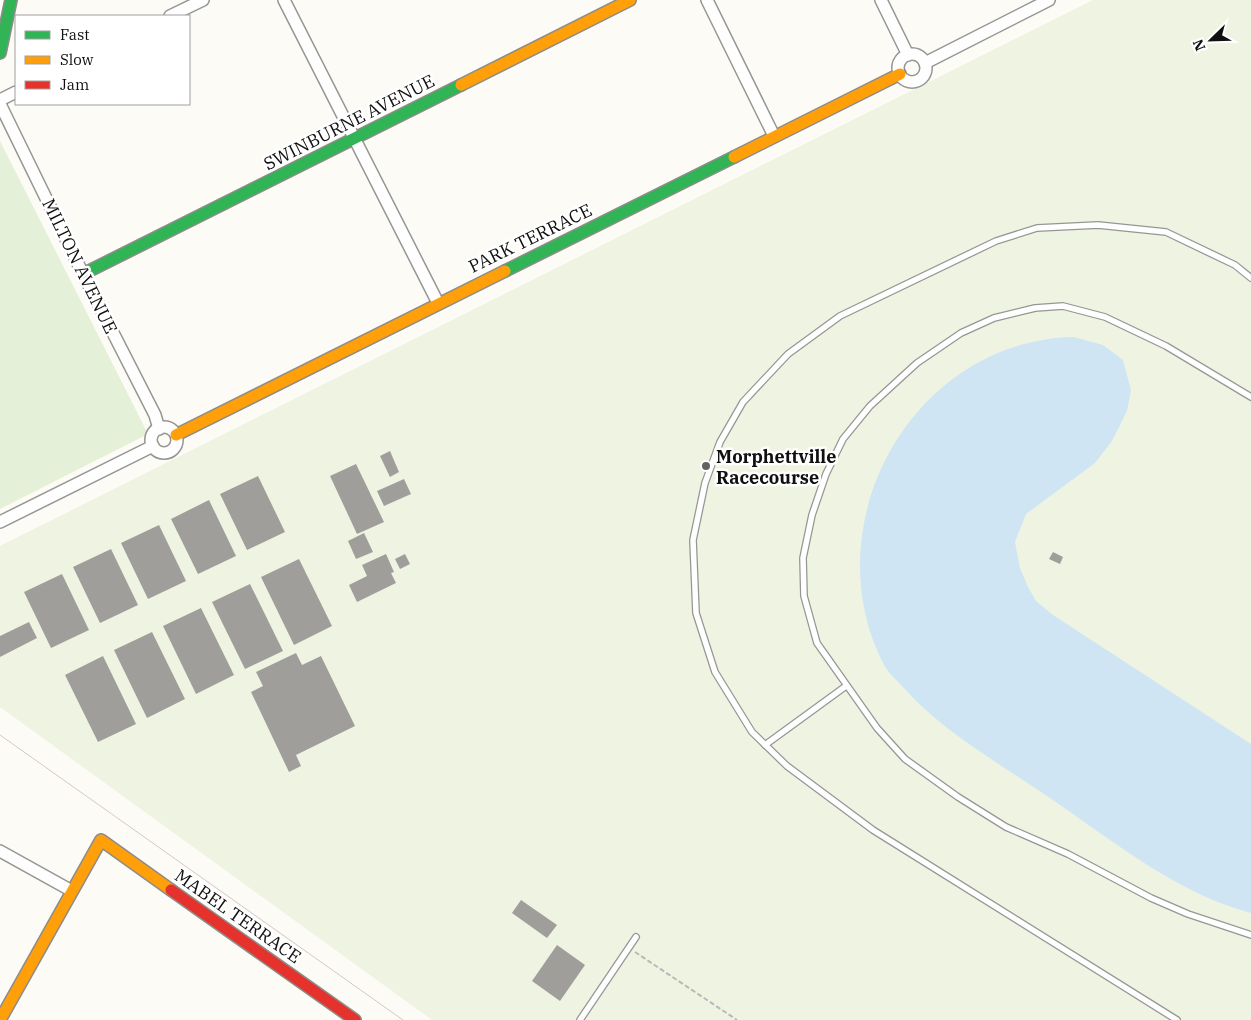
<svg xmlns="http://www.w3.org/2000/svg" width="1251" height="1020" font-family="'IBM Plex Serif',serif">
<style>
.green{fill:#e5f0d8}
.pitch{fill:#eef4e1}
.water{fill:#cfe5f4}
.building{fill:#a09e9b}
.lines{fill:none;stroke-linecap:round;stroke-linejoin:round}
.lane-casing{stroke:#969694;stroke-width:8}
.street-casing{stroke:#969694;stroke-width:14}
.fast-casing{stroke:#8d8c8a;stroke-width:14}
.slow-casing{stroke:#8d8c8a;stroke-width:14}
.jam-casing{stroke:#8d8c8a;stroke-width:14}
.path{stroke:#b9b9b8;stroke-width:2;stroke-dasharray:5 2.5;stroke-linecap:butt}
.lane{stroke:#fffefe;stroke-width:5.5}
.street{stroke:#fffefe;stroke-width:11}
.fast{stroke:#30b455;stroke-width:11}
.slow{stroke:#ff9f0a;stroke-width:11}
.jam{stroke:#e5322d;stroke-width:11}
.tram{stroke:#d7c7c6;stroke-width:1}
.poi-dot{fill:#636260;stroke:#fff;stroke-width:2}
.labels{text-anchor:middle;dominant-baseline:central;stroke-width:5;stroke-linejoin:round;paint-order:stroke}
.street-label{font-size:18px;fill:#101010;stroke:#fff}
.poi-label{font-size:18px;font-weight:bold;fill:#101010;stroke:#fff;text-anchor:start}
</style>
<rect width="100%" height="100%" fill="#fcfbf6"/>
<polygon class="green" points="0,141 148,434 0,509"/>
<polygon class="pitch" points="1093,0 1251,0 1251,1020 432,1020 0,707 0,546"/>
<path class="water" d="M 1074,337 L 1103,345 L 1123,360 L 1131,390 L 1127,411 L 1112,441 L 1095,463 L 1026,514 L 1015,542 L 1020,568 L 1028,587 L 1036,601 L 1053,615 L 1251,744 L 1251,913 C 1174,893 1107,836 1041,792 C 992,759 941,730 902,686 C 896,679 888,673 884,665 C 811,524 913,340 1074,337 Z"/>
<g class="building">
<polygon points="390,451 399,472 390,477 380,456"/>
<polygon points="356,464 384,522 357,534 330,476"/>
<polygon points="258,476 285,532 247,550 220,494"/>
<polygon points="404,479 411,494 384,506 377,491"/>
<polygon points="209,500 236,556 198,574 171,519"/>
<polygon points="159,525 186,581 148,599 121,543"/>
<polygon points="364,533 373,552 356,559 348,541"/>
<polygon points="111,549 138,605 100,623 73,567"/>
<polygon points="1053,552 1063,557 1060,564 1049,559"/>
<polygon points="386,554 394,572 391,573 396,583 357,602 349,585 367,576 362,565"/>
<polygon points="405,554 410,564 400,569 395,559"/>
<polygon points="299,559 332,626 294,645 261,577"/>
<polygon points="62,574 89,630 51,648 24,592"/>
<polygon points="250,584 283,651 245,669 212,602"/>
<polygon points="201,608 234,675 196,694 163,626"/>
<polygon points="29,622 37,638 0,657 0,636"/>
<polygon points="152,632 185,699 147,718 114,650"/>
<polygon points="296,653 302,665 321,656 355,726 296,755 301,766 289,772 251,692 263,686 256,672"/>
<polygon points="103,656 136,724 98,742 65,675"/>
<polygon points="521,900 557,925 547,938 512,913"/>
<polygon points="557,945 585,965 560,1001 532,981"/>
</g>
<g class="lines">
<defs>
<g id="lane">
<polyline points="1251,397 1166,346 1105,317 1063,306 1035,308 994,318 961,333 917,363 870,406 843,439 826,474 812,515 803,558 804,596 817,643 877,728 905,759 958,797 1006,827 1068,854 1151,898 1188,914 1251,935"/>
<polyline points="765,745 846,686"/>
<polyline points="580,1020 636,937"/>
<polyline points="1177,1020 873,830 787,766 752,732 715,672 696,613 693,540 705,483 720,442 743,402 788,354 840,316 996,241 1037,228 1098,225 1166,232 1235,265 1251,278"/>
</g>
<g id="street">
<polyline points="284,0 438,303"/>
<polyline points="707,0 774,136"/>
<polyline points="881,0 908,55"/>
<polyline points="170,16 203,0"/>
<circle cx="912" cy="68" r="14"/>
<polyline points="925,63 1049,0"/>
<polyline points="0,100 16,92"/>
<polyline points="0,104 83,274 155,415 159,429"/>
<circle cx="164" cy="440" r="13"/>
<polyline points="0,522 153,446"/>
<polyline points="0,851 72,891"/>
</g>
<g id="fast">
<polyline points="0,53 11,0"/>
<polyline points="505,271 734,157"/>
<polyline points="83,274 461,85"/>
</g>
<g id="slow">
<polyline points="461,85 630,0"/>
<polyline points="734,157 900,74"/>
<polyline points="176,435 505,271"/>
<polyline points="0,1020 101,840 171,890"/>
</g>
<polyline id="jam" points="171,890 355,1020"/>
</defs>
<use href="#lane" class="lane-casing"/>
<use href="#street" class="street-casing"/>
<use href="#fast" class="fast-casing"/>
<use href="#slow" class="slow-casing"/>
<use href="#jam" class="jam-casing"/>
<polyline class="path" points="635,952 737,1020"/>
<use href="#lane" class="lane"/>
<use href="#street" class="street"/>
<use href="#fast" class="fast"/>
<use href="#slow" class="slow"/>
<use href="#jam" class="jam"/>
<polyline class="tram" points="0,735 403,1020"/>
</g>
<circle class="poi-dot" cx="706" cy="466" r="5"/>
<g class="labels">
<g class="street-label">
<text transform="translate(349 122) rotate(-27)">SWINBURNE AVENUE</text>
<text transform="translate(530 238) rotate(-26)">PARK TERRACE</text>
<text transform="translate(80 266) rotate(64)">MILTON AVENUE</text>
<text transform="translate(238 916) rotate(35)">MABEL TERRACE</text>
</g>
<g class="poi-label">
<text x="716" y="456">Morphettville<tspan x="716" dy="21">Racecourse</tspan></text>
</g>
</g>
<rect x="15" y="15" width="175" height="90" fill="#ffffff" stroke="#9f9f9f"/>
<rect x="25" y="31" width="25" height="8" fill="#30b455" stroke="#9f9f9f"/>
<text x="60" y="40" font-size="15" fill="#101010">Fast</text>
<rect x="25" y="56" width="25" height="8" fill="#ff9f0a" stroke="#9f9f9f"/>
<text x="60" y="65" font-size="15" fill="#101010">Slow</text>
<rect x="25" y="81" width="25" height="8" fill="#e5322d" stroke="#9f9f9f"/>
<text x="60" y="90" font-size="15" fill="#101010">Jam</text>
<g transform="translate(1211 40) rotate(247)" stroke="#ffffff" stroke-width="4" paint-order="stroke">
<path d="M0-4L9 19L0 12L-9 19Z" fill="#101010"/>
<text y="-8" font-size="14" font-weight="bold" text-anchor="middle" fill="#101010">N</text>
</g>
</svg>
